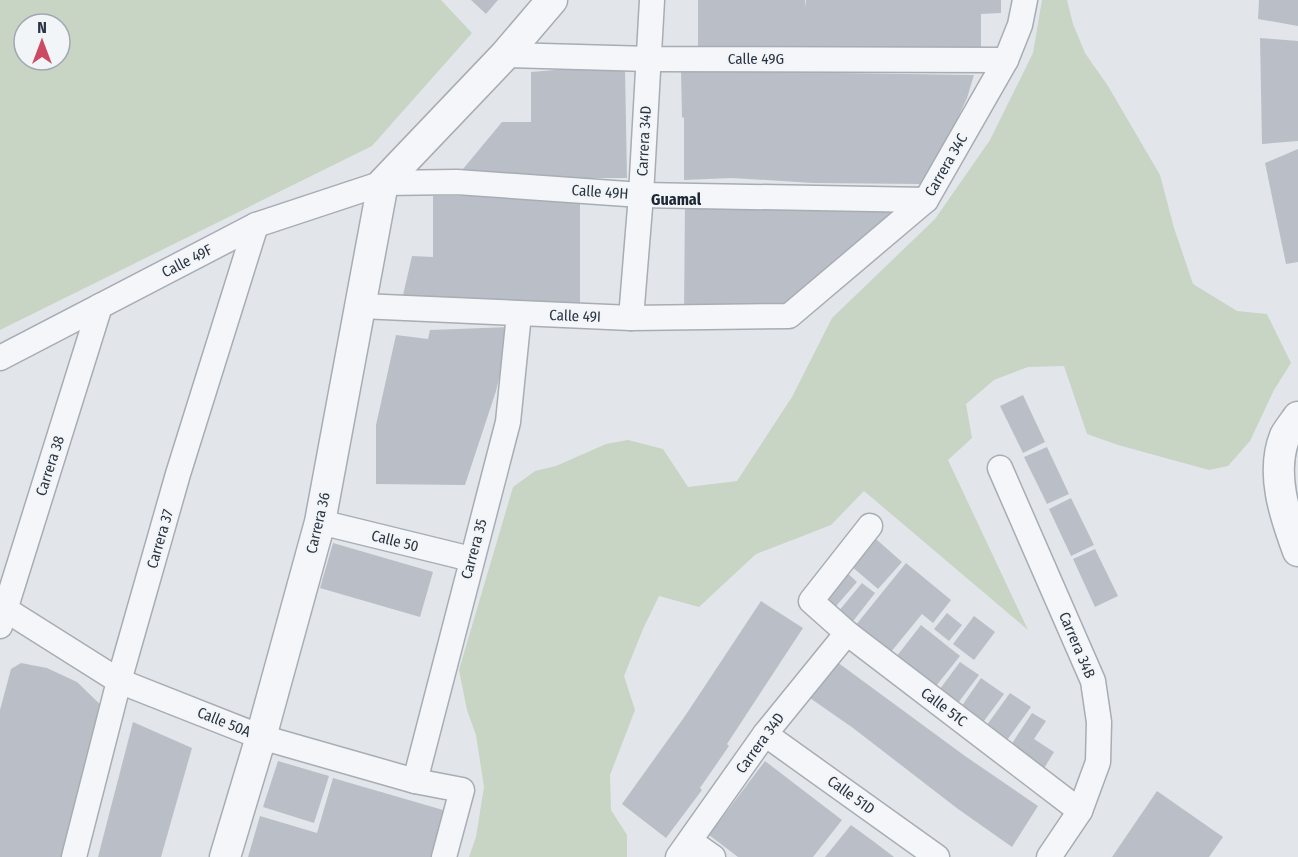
<svg xmlns="http://www.w3.org/2000/svg" width="1298" height="857" font-family="'Fira Sans Condensed',sans-serif">
<style>
.green{fill:#c8d4c4;fill-rule:evenodd}
.building{fill:#babfc7}
.lines{fill:none;stroke-linecap:round;stroke-linejoin:round}
.minor-casing{stroke:#a7adb4;stroke-width:27}
.tertiary-casing{stroke:#a7adb4;stroke-width:33}
.minor{stroke:#f5f6f9;stroke-width:24}
.tertiary{stroke:#f5f6f9;stroke-width:30}
.labels{text-anchor:middle;dominant-baseline:central;stroke-width:4.5;stroke-linejoin:round;paint-order:stroke}
.street-label{font-size:15px;fill:#2b3442;stroke:#f2f5f8}
.neighbourhood-label{font-size:16px;font-weight:bold;fill:#1d2533;stroke:#f2f5f8}
</style>
<rect width="100%" height="100%" fill="#e2e6ea"/>
<g class="green">
<path d="M 0,0 L 441,0 L 472,33 L 372,146 L 0,330 ZM 24,24 L 60,24 L 60,60 L 24,60 Z"/>
<polygon points="1042,0 1067,0 1073,24 1085,53 1108,86 1160,175 1174,228 1193,284 1237,311 1267,314 1291,363 1274,390 1250,441 1228,466 1209,470 1118,445 1087,434 1064,366 1028,367 994,380 966,404 972,438 948,460 1028,630 864,491 831,525 756,554 699,607 659,596 643,629 624,676 635,710 610,775 611,810 627,835 627,857 469,857 476,837 484,787 476,735 467,710 459,670 513,487 535,471 556,466 606,444 628,440 663,449 688,487 737,481 792,397 832,318 935,219 990,140 1033,53"/>
</g>
<g class="building">
<polygon points="471,0 498,0 486,14"/>
<polygon points="698,0 805,0 805,8 806,0 1001,0 1001,13 981,14 981,52 698,53"/>
<polygon points="1259,0 1298,0 1298,26 1258,19"/>
<polygon points="1260,38 1298,41 1298,141 1262,144"/>
<polygon points="579,68 625,68 627,178 529,178 458,175 502,122 531,122 531,72"/>
<polygon points="681,71 814,71 839,73 974,75 967,98 948,139 920,184 813,183 732,178 684,180 684,118 682,117"/>
<polygon points="1298,149 1298,262 1286,264 1265,163"/>
<polygon points="433,196 580,196 580,310 401,304 412,256 433,257"/>
<polygon points="685,203 910,207 786,312 684,312"/>
<polygon points="511,327 496,391 465,485 376,484 376,425 396,335 428,339 430,330"/>
<polygon points="1023,395 1045,442 1023,453 1000,406"/>
<polygon points="1047,447 1069,494 1047,504 1024,457"/>
<polygon points="1071,498 1094,545 1071,556 1049,509"/>
<polygon points="868,532 902,562 878,589 844,560"/>
<polygon points="333,543 433,572 420,617 320,588"/>
<polygon points="1095,549 1118,596 1095,607 1073,559"/>
<polygon points="906,563 951,600 933,623 922,614 886,658 851,631"/>
<polygon points="842,568 857,582 830,613 815,599"/>
<polygon points="862,583 875,593 847,629 833,618"/>
<polygon points="761,601 803,628 727,744 729,746 700,788 702,790 666,838 622,804 685,716"/>
<polygon points="947,613 962,625 949,641 934,629"/>
<polygon points="974,616 995,632 974,660 953,644"/>
<polygon points="921,625 960,656 932,691 893,661"/>
<polygon points="833,659 965,756 1038,806 1012,847 958,809 853,728 807,696"/>
<polygon points="960,662 979,675 955,707 937,693"/>
<polygon points="21,663 47,668 77,682 109,713 71,857 0,857 0,710 11,669"/>
<polygon points="981,678 1004,694 981,725 959,710"/>
<polygon points="1010,693 1031,707 1005,743 984,729"/>
<polygon points="1032,713 1046,721 1034,739 1054,752 1043,770 1009,748"/>
<polygon points="133,722 192,748 161,857 98,857"/>
<polygon points="278,761 329,776 314,823 263,807"/>
<polygon points="765,761 842,820 813,857 738,857 709,835"/>
<polygon points="333,778 450,812 437,857 248,857 260,816 317,833"/>
<polygon points="1157,791 1223,837 1209,857 1112,857"/>
<polygon points="851,825 873,841 894,857 825,857"/>
</g>
<g class="lines">
<defs>
<g id="minor">
<polyline points="505,55 649,59 1006,60"/>
<polyline points="361,306 631,318 789,316 926,200 1006,60 1020,25 1025,0"/>
<polyline points="631,318 641,195 652,0"/>
<polyline points="0,358 256,225 383,183 457,182 641,195 926,200"/>
<polyline points="1000,468 1093,681 1099,722 1098,762 1080,811 1049,857"/>
<polyline points="320,522 471,559"/>
<polyline points="870,526 811,601 847,633 1080,811"/>
<polyline points="0,606 119,681 261,737 415,781 462,790 444,857"/>
<polyline points="0,626 100,306"/>
<polyline points="765,734 937,857"/>
<polyline points="415,781 508,422 519,314"/>
<polyline points="690,841 713,857"/>
<polyline points="74,857 119,681 178,474 256,225"/>
<polyline points="678,857 765,734 847,633"/>
</g>
<g id="tertiary">
<path d="M 1298,417 C 1294,423 1288,430 1285,436 C 1270,473 1285,516 1298,551"/>
<polyline points="225,857 261,737 320,522 383,183 505,55 552,0"/>
</g>
</defs>
<use href="#minor" class="minor-casing"/>
<use href="#tertiary" class="tertiary-casing"/>
<use href="#minor" class="minor"/>
<use href="#tertiary" class="tertiary"/>
</g>
<g class="labels">
<g class="street-label">
<text x="756" y="59">Calle 49G</text>
<text transform="translate(644 141) rotate(-87)">Carrera 34D</text>
<text transform="translate(946 165) rotate(-60)">Carrera 34C</text>
<text transform="translate(600 192) rotate(4)">Calle 49H</text>
<text transform="translate(187 261) rotate(-27)">Calle 49F</text>
<text transform="translate(575 316) rotate(2)">Calle 49I</text>
<text transform="translate(50 466) rotate(-72)">Carrera 38</text>
<text transform="translate(318 523) rotate(-77)">Carrera 36</text>
<text transform="translate(160 539) rotate(-74)">Carrera 37</text>
<text transform="translate(395 541) rotate(14)">Calle 50</text>
<text transform="translate(474 549) rotate(-75)">Carrera 35</text>
<text transform="translate(1077 645) rotate(67)">Carrera 34B</text>
<text transform="translate(944 707) rotate(37)">Calle 51C</text>
<text transform="translate(224 722) rotate(22)">Calle 50A</text>
<text transform="translate(760 743) rotate(-54)">Carrera 34D</text>
<text transform="translate(851 795) rotate(36)">Calle 51D</text>
</g>
<g class="neighbourhood-label">
<text x="676" y="199">Guamal</text>
</g>
</g>
<g transform="translate(42 42)"><circle r="28" fill="#f2f5f8" stroke="#a2a8af" stroke-width="1.5"/>
<path d="M0-4.5L10 22L0 15L-10 22Z" fill="#cc4b63"/>
<text y="-9" font-size="16" font-weight="bold" text-anchor="middle" fill="#2b3442">N</text>
</g>
</svg>
